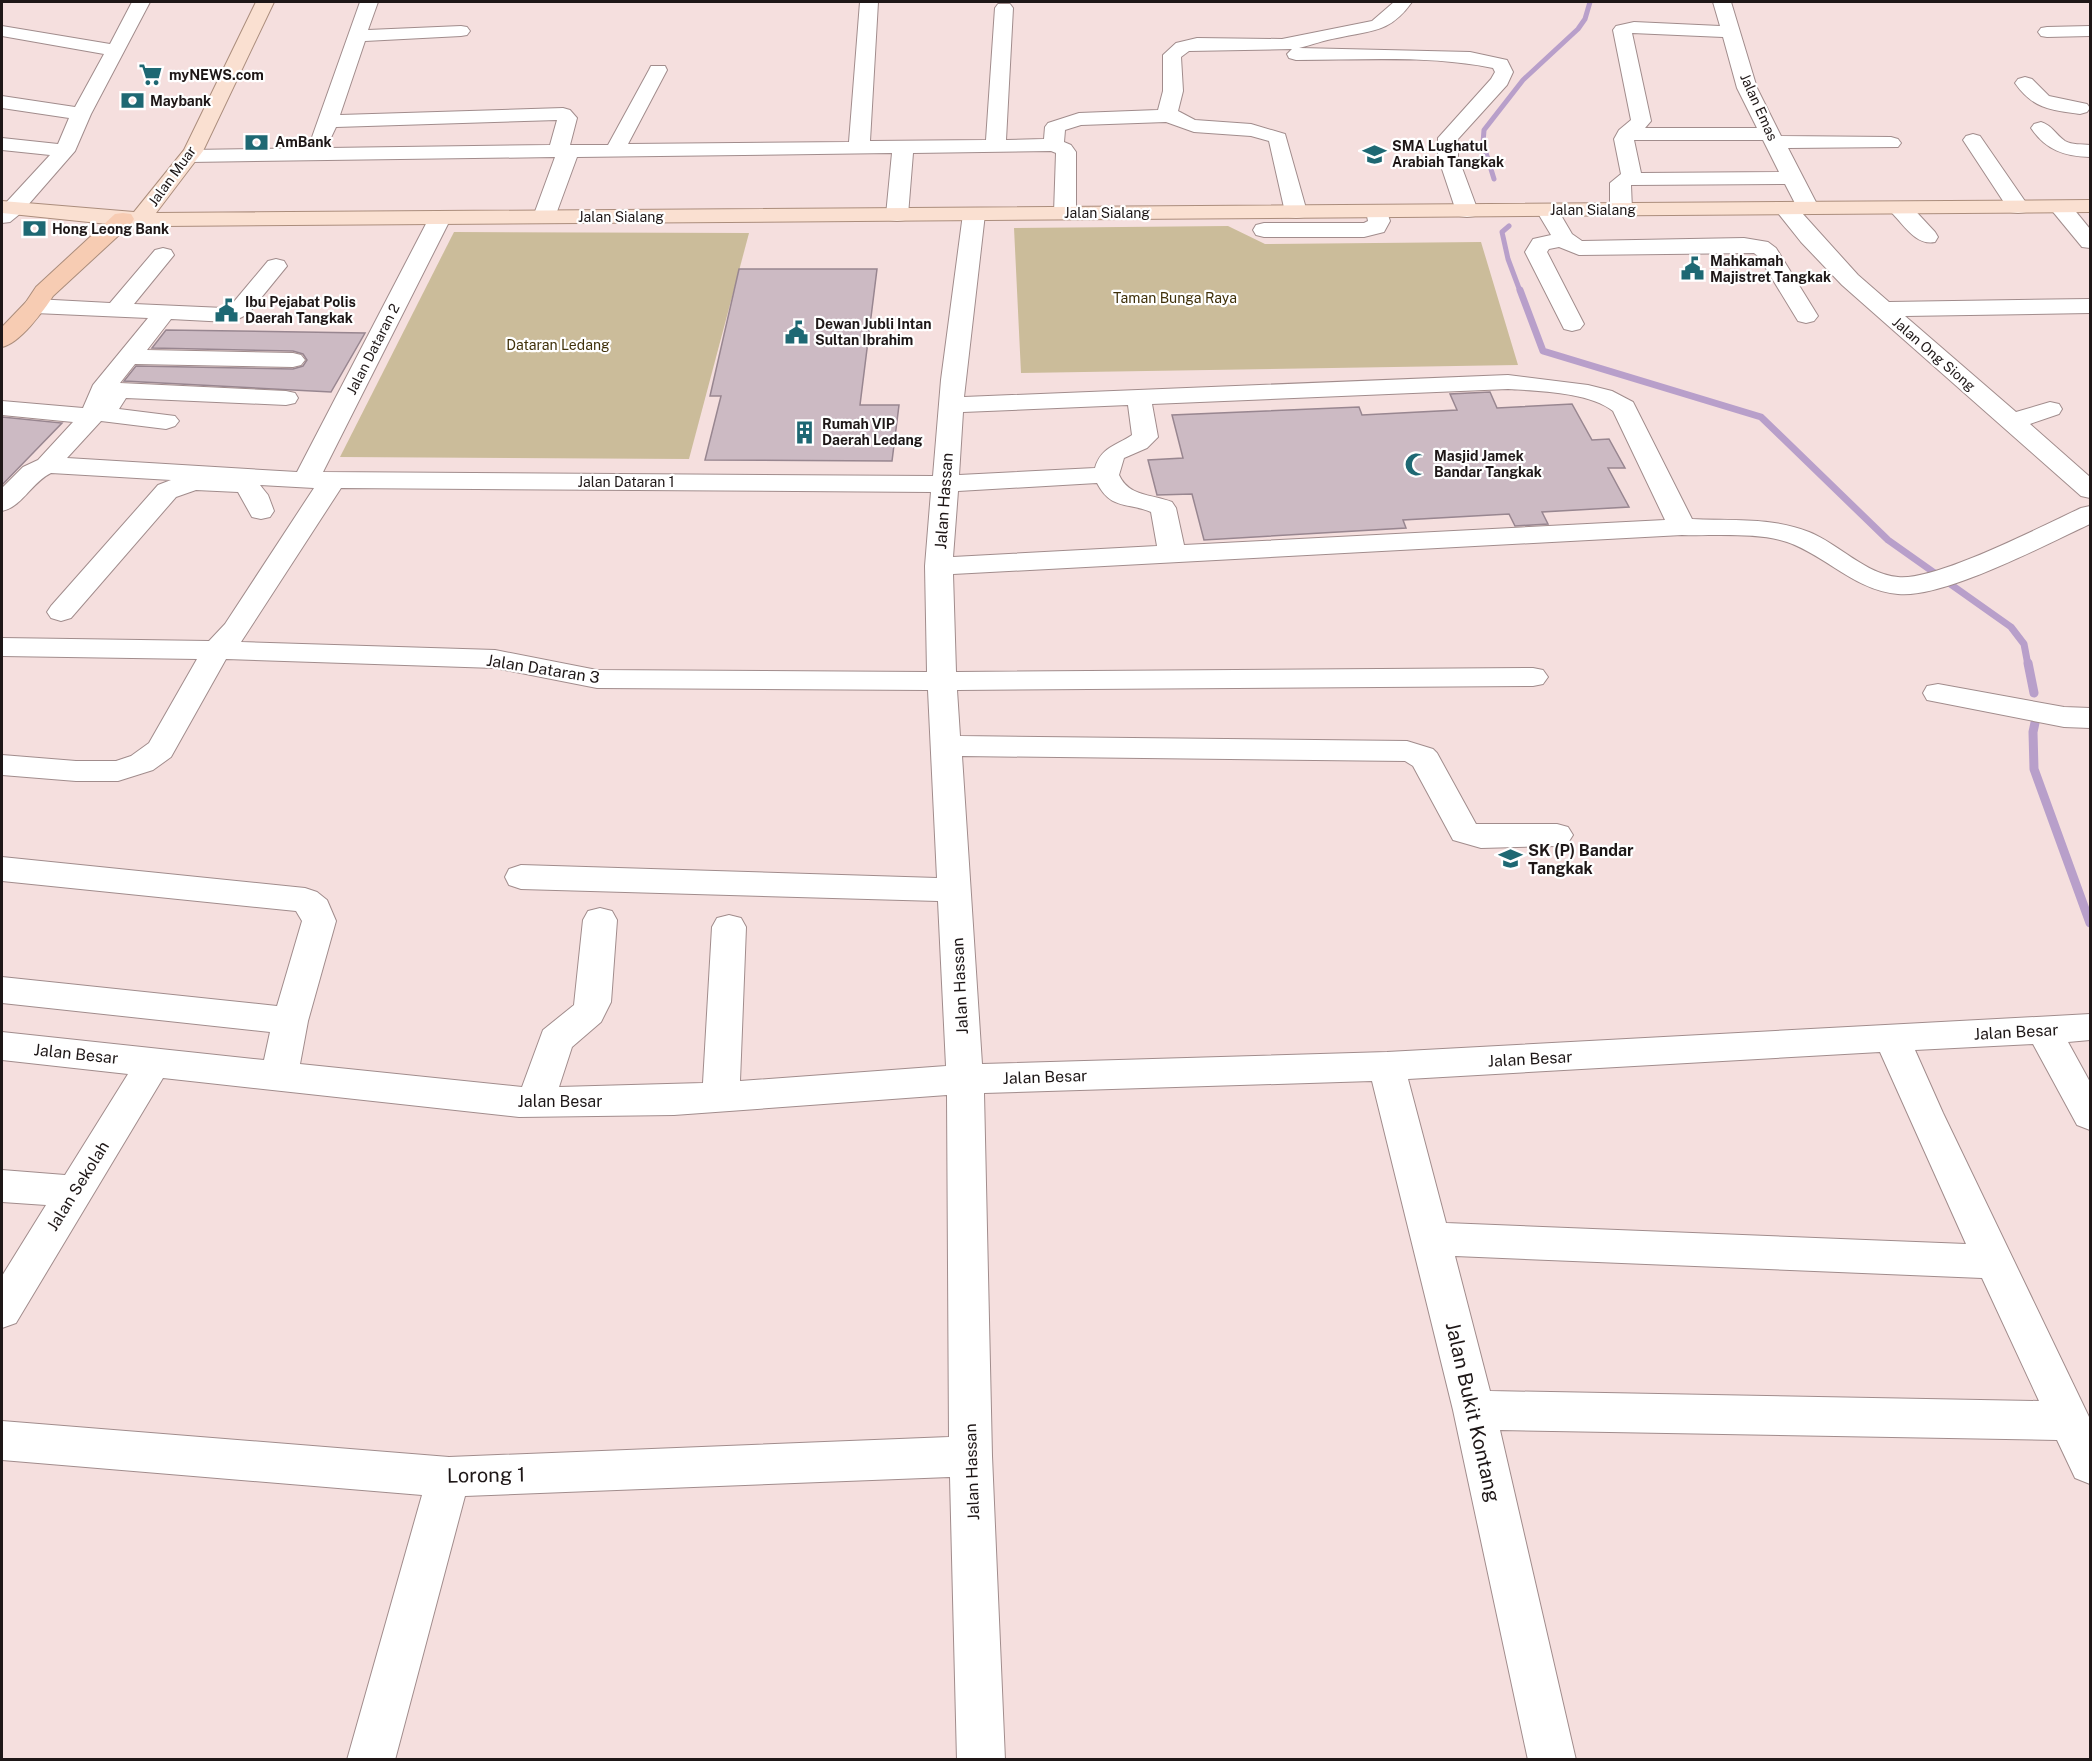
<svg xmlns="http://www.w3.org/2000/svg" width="2092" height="1761" font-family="'Public Sans',sans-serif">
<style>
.green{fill:#cbbc9a}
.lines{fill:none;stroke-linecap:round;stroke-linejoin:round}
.stream-far2{stroke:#b89fca;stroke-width:5}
.stream-far1{stroke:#b89fca;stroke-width:7}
.stream{stroke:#b89fca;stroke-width:9}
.building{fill:#ccbac3;stroke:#988690;stroke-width:1.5}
.minor-casing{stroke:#a18c8c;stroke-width:2}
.major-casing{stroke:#ab8d7c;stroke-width:2}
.highway-casing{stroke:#ab8d7c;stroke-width:2}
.minor{fill:#fff;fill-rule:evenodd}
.major{fill:#fae0d1;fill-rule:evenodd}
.highway{fill:#f7ccb3;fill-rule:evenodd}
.labels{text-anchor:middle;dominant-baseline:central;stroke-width:4.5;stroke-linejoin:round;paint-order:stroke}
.far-poi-label{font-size:14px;font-weight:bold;fill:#1e1717;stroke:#fff;text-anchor:start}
.far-street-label{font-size:14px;fill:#1e1717;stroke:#fff}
.far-park-label{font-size:14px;fill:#40310a;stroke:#fff}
.street-label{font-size:16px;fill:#1e1717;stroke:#fff}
.poi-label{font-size:16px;font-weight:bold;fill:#1e1717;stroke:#fff;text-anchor:start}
.near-street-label{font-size:20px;fill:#1e1717;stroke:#fff}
</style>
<rect width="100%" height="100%" fill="#f5dfde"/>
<g class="green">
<polygon points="1228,226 1265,244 1481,242 1518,365 1021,373 1014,228"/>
<polygon points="454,232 749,233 689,459 340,457"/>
</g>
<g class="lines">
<g class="stream-far2">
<polyline points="1494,179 1483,143 1484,130 1523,80 1578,29 1585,19 1590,2"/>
<polyline points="1509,226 1502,232 1508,259 1520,291"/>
</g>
<polyline class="stream-far1" points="1520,290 1543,351 1761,417 1888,540 2011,627 2024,644 2028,665"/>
<g class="stream">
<polyline points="2028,663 2034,693"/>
<polyline points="2036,718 2033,732 2034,769 2090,923"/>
</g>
</g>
<g class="building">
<polygon points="739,269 877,269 860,405 899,405 892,461 705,460 721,396 710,396"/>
<polygon points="166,330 365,333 331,392 124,381 136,366 293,369 303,366 307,360 303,354 293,351 152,348"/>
<polygon points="1490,392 1497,408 1572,404 1592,440 1609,439 1625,468 1608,468 1629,507 1542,512 1548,524 1515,526 1509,514 1403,520 1406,528 1204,540 1192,494 1157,495 1148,460 1183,458 1172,415 1359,407 1362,415 1457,410 1450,394"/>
<polygon points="2,417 62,423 2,485"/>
</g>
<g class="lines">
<defs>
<g id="minor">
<polygon points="132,2 150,2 91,114 75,151 21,213 10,222 2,223 2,207 50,155 2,150 2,138 58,144 69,118 2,108 2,96 75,107 104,54 2,36 2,26 110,44"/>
<path d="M 360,2 L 378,2 L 368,30 L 461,26 L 467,27 L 470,31 L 467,35 L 461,36 L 365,41 L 340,115 L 563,108 L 570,110 L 577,118 L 570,145 L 608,145 L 649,70 L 651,66 L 665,66 L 667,70 L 628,144 L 849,142 L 860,2 L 878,2 L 870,141 L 986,140 L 995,8 L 998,4 L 1010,4 L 1013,8 L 1006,140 L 1044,139 L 1045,127 L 1048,123 L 1079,113 L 1158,110 L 1163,91 L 1163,55 L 1176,43 L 1197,38 L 1282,39 L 1372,21 L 1394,2 L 1412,2 C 1389,34 1371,30 1337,38 C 1324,40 1312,45 1299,48 L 1470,52 L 1507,60 L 1513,72 L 1507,85 L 1458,139 L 1458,157 L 1478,211 L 1475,216 L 1467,217 L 1459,216 L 1456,211 L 1438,157 L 1438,138 L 1491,79 L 1495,72 L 1493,68 C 1429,55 1361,60 1296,60 L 1289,58 L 1287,54 L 1292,49 L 1189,51 L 1181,57 L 1183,91 L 1178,111 L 1195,120 L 1251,124 L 1285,134 L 1307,212 L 1304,217 L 1296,218 L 1288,217 L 1285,212 L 1269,141 L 1251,136 L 1194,132 L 1166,122 L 1081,125 L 1065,130 L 1064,142 L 1071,145 L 1076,152 L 1076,213 L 1073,218 L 1065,219 L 1057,218 L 1054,213 L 1056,153 L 1051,151 L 913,153 L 908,215 L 905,220 L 897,221 L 889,220 L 886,215 L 892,153 L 577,157 L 555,217 L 552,222 L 544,223 L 536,222 L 533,217 L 555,157 L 190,162 L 183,160 L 180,156 L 183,152 L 190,150 L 550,145 L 557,120 L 336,127 L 328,144 L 314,144 L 311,140 Z"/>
<path d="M 1713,2 L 1731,2 L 1757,88 L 1781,136 L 1891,137 L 1898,139 L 1901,143 L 1898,147 L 1788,148 L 1819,208 L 1816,213 L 1808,214 L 1800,213 L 1785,184 L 1631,185 L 1632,210 L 1629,215 L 1621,216 L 1613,215 L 1610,210 L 1610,183 L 1621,174 L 1614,139 L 1619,130 L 1631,120 L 1613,30 L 1616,26 L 1634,22 L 1720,26 ZM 1632,33 L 1723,37 L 1737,88 L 1757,128 L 1645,128 L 1651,121 ZM 1634,140 L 1763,140 L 1779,172 L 1641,173 Z"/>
<polygon points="2090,26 2090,36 2047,37 2041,36 2038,32 2041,28 2047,27"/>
<path d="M 2025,77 L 2032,79 L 2049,96 L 2087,104 L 2090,108 L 2087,112 L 2080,114 C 2051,110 2033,109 2015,83 L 2018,79 Z"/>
<path d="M 2041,122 C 2052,125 2056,135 2065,141 C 2072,145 2082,144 2090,145 L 2090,157 C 2064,156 2046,150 2031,128 L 2034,124 Z"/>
<polygon points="1973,134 1980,136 2029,207 2026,212 2018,213 2010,212 2007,207 1963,140 1966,136"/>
<polygon points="2060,201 2068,202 2090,229 2090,248 2082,247 2049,207 2052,202"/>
<polygon points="1785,202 1793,203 1858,275 1889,302 2090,299 2090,313 1905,316 2016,412 2050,402 2059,404 2062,409 2059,414 2030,424 2090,477 2090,498 2081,496 1842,285 1801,242 1774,208 1777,203"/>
<path d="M 1900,202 L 1908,203 L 1935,232 L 1938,237 L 1935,242 C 1916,246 1904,225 1892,213 L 1889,208 L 1892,203 Z"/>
<polygon points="1547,204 1555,205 1572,234 1582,241 1744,238 1768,242 1776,248 1818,316 1814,321 1806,323 1798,321 1759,257 1754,253 1579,255 1559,247 1549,249 1547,252 1584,324 1580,329 1572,331 1564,329 1525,252 1533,239 1551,235 1536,210 1539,205"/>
<polygon points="1377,205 1385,206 1390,221 1384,232 1364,237 1264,237 1256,235 1253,230 1256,225 1264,223 1364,223 1368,221 1366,211 1369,206"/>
<path d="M 974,208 L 982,209 L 985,214 L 964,397 L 1508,375 L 1588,385 L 1612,391 L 1633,402 L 1692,519 C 1730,521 1773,517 1809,532 C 1839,544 1865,574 1898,577 C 1936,581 2042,526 2081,508 L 2090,506 L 2090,524 C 2047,544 1943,599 1898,594 C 1854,590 1827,556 1787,542 C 1758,532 1713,536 1682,535 L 953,574 L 956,672 L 1533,668 L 1543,670 L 1548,677 L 1543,684 L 1533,686 L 957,690 L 960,736 L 1407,741 L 1433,749 L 1437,753 L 1476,824 L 1557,824 L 1568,827 L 1573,835 L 1568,843 L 1557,846 L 1481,848 L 1453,840 L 1413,766 L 1405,761 L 962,756 L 982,1064 L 1387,1052 L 2090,1014 L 2090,1040 L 2068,1042 L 2090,1082 L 2090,1130 L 2077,1125 L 2033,1044 L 1915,1050 L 1943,1113 L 2090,1419 L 2090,1484 L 2075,1478 L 2057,1440 L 1500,1430 L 1576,1760 L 1528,1760 L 1453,1410 L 1372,1081 L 984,1093 L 992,1456 L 1005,1760 L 957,1760 L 950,1477 L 465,1496 L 395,1760 L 347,1760 L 422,1495 L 2,1460 L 2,1421 L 449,1457 L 949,1437 L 947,1095 L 674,1115 L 519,1117 L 163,1078 L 16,1323 L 2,1328 L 2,1276 L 46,1205 L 2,1202 L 2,1170 L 65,1175 L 128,1074 L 2,1060 L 2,1032 L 264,1060 L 270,1032 L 2,1003 L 2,977 L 277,1006 L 302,921 L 296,911 L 2,881 L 2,857 L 305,888 L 317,892 L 327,900 L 336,921 L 308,1021 L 300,1064 L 522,1087 L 543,1030 L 574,1005 L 583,920 L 588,911 L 600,908 L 612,911 L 617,920 L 611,1002 L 601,1022 L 572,1047 L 559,1087 L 703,1083 L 712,927 L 717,918 L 729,915 L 741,918 L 746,927 L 740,1081 L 946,1066 L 938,901 L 521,889 L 509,885 L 505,877 L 509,869 L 521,865 L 937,878 L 928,690 L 597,688 L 495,668 L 226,659 L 171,757 L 153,770 L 118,781 L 76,781 L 2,775 L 2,755 L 76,761 L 116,761 L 131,756 L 149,743 L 197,659 L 2,656 L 2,638 L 209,641 L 225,624 L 314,488 L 260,485 L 268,495 L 274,511 L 270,517 L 261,519 L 252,517 L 238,492 L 196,490 L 176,497 L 71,618 L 61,621 L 51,618 L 47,612 L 51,606 L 158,485 L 171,480 L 51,473 C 32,482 22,507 2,511 L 2,488 L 23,467 L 38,460 L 73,422 L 2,415 L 2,401 L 83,408 L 93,385 L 148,318 L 35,313 L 27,311 L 23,306 L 27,301 L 35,299 L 110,303 L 155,250 L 163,248 L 171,250 L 174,255 L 134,304 L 224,308 L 232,304 L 268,261 L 276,259 L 284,261 L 287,266 L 248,314 L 236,320 L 228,322 L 171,319 L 147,350 L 293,353 L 301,355 L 305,360 L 301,365 L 293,367 L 135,364 L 120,383 L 286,391 L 295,393 L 298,398 L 295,403 L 286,405 L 126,398 L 119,409 L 175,416 L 179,421 L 175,426 L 166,429 L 101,421 L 67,458 L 297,472 L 429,218 L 432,213 L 440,212 L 448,213 L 451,218 L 323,472 L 933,476 L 941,380 L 963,214 L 966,209 ZM 1508,389 C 1538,391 1589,392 1613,411 L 1665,520 L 1184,545 L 1176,508 L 1172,502 C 1152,494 1129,497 1119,475 L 1124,458 L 1147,448 L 1158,437 L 1152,404 ZM 1128,405 L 1132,435 C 1116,446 1101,447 1095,468 L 959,475 L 963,412 ZM 1097,483 C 1111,510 1127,502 1151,512 L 1157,546 L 953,557 L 958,491 ZM 341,488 L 931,492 L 925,566 L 927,672 L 597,670 L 495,650 L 241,642 ZM 1880,1052 L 1966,1244 L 1446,1223 L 1408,1079 ZM 1455,1256 L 1982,1278 L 2039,1401 L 1490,1391 Z"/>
<polygon points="1938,684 2064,707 2090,708 2090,728 2064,727 1927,700 1923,693 1927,686"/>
</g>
<polygon id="major" points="256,2 274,2 203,151 156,213 2090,200 2090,212 163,226 108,224 2,213 2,201 134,212 184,150"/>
<path id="highway" d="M 123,213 L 131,214 L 134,219 L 131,224 L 53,296 C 43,312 19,344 2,347 L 2,327 L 26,302 L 36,287 L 115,214 Z"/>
</defs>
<use href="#minor" class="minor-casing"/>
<use href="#major" class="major-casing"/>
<use href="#highway" class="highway-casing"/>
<use href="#minor" class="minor"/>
<use href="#major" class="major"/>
<use href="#highway" class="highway"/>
</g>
<defs>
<symbol id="supermarket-bare" viewBox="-9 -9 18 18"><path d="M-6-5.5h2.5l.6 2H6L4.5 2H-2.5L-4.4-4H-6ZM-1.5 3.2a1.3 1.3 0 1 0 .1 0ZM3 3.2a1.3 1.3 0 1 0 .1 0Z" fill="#1e6873" stroke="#fff" stroke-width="2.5" paint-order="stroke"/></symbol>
<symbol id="bank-bare" viewBox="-9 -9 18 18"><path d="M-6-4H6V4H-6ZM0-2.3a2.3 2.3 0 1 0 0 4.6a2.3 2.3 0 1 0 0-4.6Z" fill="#1e6873" stroke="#fff" stroke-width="2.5" paint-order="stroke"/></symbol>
<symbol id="school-bare" viewBox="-9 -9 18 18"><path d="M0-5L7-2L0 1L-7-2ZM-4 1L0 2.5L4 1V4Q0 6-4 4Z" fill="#1e6873" stroke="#fff" stroke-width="2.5" paint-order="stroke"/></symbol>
<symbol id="civic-bare" viewBox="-9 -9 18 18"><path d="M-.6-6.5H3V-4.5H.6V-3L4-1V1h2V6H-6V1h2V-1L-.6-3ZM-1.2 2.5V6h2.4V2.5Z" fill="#1e6873" stroke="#fff" stroke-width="2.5" paint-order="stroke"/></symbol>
<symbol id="building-bare" viewBox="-9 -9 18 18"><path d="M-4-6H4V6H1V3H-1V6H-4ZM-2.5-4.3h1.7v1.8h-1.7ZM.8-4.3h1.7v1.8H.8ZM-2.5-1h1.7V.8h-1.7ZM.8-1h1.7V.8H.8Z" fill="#1e6873" stroke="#fff" stroke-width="2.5" paint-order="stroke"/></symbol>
<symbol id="mosque-bare" viewBox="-9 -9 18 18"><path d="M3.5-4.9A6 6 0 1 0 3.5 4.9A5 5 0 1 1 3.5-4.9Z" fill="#1e6873" stroke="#fff" stroke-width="2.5" paint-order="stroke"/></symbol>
</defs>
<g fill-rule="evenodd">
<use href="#supermarket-bare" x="134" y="58" width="33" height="33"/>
<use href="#bank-bare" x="116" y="84" width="33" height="33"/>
<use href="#bank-bare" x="240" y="126" width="33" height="33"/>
<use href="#school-bare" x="1358" y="138" width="33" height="33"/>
<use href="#bank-bare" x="18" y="212" width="33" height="33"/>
<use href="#civic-bare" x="1676" y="252" width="33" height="33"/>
<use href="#civic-bare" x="210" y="294" width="33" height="33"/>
<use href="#civic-bare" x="780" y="316" width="33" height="33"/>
<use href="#building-bare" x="788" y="416" width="33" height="33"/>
<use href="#mosque-bare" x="1400" y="448" width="33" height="33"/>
<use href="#school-bare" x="1494" y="842" width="33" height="33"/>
</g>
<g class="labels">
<g class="far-poi-label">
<text x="169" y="75">myNEWS.com</text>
<text x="150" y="101">Maybank</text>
<text x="275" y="142">AmBank</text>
<text x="1392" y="146">SMA Lughatul<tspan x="1392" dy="16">Arabiah Tangkak</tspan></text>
<text x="52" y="229">Hong Leong Bank</text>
<text x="1710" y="261">Mahkamah<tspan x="1710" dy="16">Majistret Tangkak</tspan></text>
<text x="245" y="302">Ibu Pejabat Polis<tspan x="245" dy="16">Daerah Tangkak</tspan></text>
<text x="815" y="324">Dewan Jubli Intan<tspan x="815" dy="16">Sultan Ibrahim</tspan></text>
<text x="822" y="424">Rumah VIP<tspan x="822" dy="16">Daerah Ledang</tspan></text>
<text x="1434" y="456">Masjid Jamek<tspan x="1434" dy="16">Bandar Tangkak</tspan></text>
</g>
<g class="far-street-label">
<text transform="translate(1759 107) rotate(66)">Jalan Emas</text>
<text transform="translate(172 176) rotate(-54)">Jalan Muar</text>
<text x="1593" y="210">Jalan Sialang</text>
<text x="1107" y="213">Jalan Sialang</text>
<text x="621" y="217">Jalan Sialang</text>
<text transform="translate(373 349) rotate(-63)">Jalan Dataran 2</text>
<text transform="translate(1934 354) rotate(41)">Jalan Ong Siong</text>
<text x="626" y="482">Jalan Dataran 1</text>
</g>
<g class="far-park-label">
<text x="1175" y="298">Taman Bunga Raya</text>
<text x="558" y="345">Dataran Ledang</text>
</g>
<g class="street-label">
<text transform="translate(944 501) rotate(-86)">Jalan Hassan</text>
<text transform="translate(543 669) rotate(9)">Jalan Dataran 3</text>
<text transform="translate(960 986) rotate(-93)">Jalan Hassan</text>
<text transform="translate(2016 1032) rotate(-3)">Jalan Besar</text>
<text transform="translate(76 1054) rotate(6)">Jalan Besar</text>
<text transform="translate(1530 1059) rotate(-3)">Jalan Besar</text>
<text transform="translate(1045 1077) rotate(-2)">Jalan Besar</text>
<text x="560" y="1101">Jalan Besar</text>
<text transform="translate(78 1186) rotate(-58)">Jalan Sekolah</text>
<text transform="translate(972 1472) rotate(-92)">Jalan Hassan</text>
</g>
<g class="poi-label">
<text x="1528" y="850">SK (P) Bandar<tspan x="1528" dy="18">Tangkak</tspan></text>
</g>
<g class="near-street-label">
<text transform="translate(1473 1412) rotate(77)">Jalan Bukit Kontang</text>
<text transform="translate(486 1475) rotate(-1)">Lorong 1</text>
</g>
</g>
<rect width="2092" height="1761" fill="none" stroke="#1e1717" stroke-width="6"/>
</svg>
